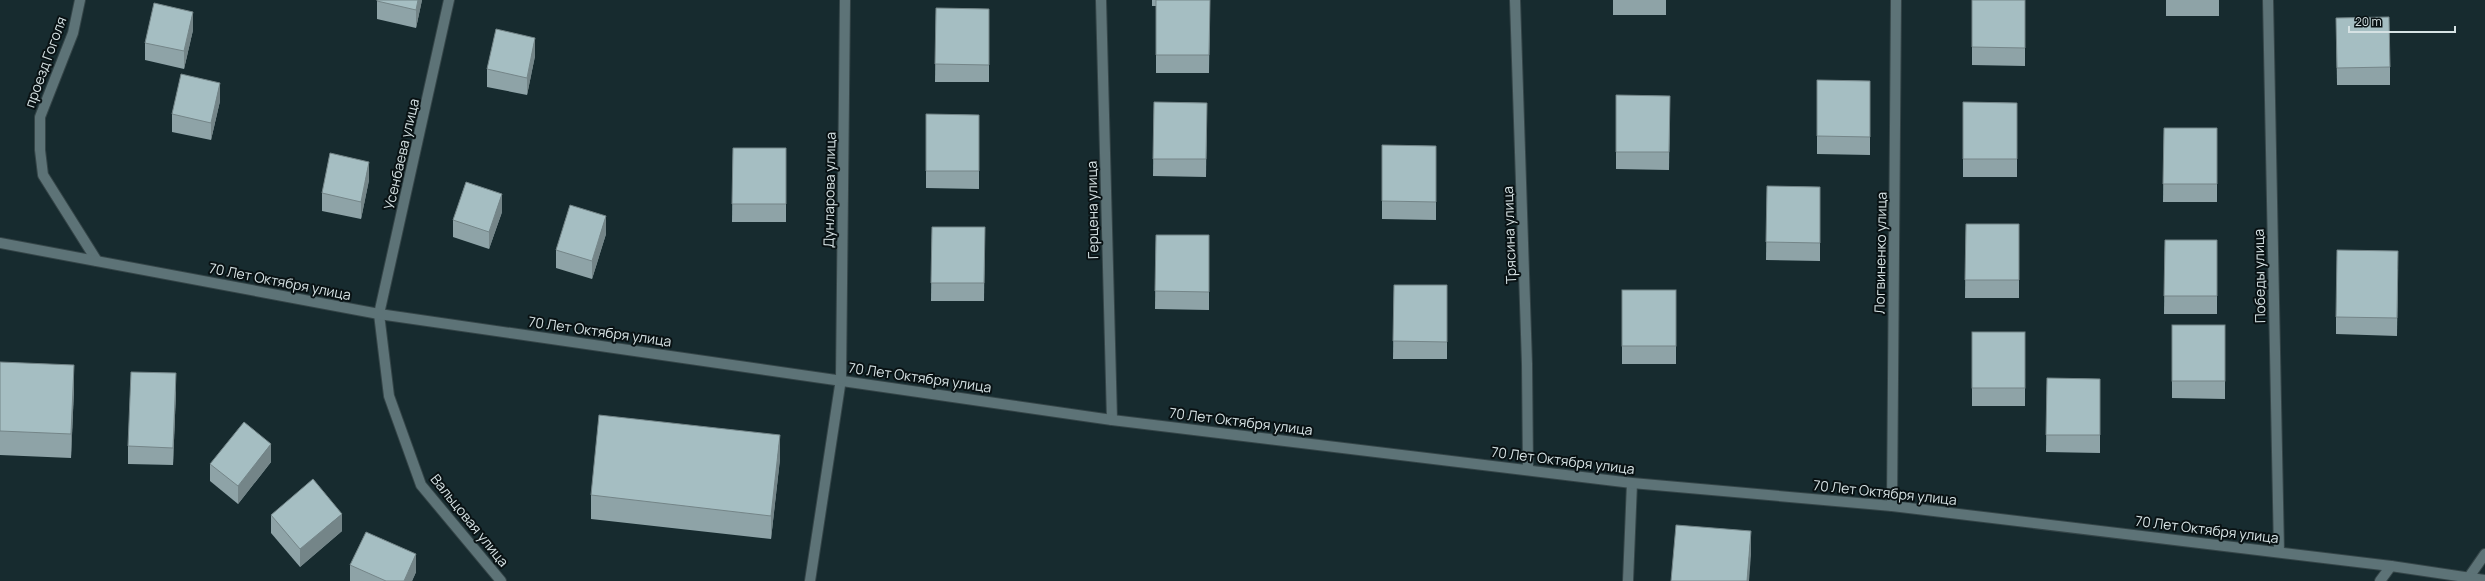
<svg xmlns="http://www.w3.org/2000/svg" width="2485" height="581" font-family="Manrope,sans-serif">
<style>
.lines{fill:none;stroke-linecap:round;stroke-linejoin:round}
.service-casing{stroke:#354548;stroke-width:12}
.minor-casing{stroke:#354548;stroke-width:12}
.tertiary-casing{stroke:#354548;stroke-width:12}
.service{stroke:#5d7377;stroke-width:10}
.minor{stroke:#5d7377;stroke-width:10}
.tertiary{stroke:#5d7377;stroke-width:10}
.wall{fill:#8ea3a7}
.shaded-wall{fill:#748588}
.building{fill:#a5bec2;stroke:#748588}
.labels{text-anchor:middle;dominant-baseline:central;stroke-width:4;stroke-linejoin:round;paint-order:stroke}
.street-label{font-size:14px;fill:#d6e2e4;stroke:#091214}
</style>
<rect width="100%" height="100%" fill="#172b2f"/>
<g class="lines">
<defs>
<polyline id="service" points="810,581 841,379"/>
<g id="minor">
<polyline points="80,0 73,33 40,117 40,150 43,175 97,261"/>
<polyline points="449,0 379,314 389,396 421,485 501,581"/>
<polyline points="1101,0 1112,420"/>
<polyline points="1892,506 1896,0"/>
<polyline points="2469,577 2485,554"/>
<polyline points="1628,581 1632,483"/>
<polyline points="2380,581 2391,566"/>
</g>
<g id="tertiary">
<polyline points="1515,0 1527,364 1528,470"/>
<polyline points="2268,0 2279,552"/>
<polyline points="0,243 379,314 1112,420 1632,483 1892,506 2391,566 2485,580"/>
<polyline points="841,379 845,0"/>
</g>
</defs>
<use href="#service" class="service-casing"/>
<use href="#minor" class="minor-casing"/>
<use href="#tertiary" class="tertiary-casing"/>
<use href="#service" class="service"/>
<use href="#minor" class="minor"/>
<use href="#tertiary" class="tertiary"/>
</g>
<g class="wall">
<polygon points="377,0 422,0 416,28 377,19"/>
<polygon points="1152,0 1210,0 1209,73 1156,73 1156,6 1152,6"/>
<rect x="1613" y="0" width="53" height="15"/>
<polygon points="1972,0 2025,0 2025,66 1972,65"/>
<rect x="2166" y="0" width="53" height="16"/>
<polygon points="936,8 989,9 989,82 935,82"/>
<polygon points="2336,18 2390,67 2390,85 2337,85"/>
<polygon points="193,30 184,69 145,60 145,43"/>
<polygon points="535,56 527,95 487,87 487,69"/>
<polygon points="1817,80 1870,81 1870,155 1817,154"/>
<polygon points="1616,95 1670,96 1669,170 1616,169"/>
<polygon points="220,101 211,140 172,132 172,114"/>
<polygon points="1154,102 1207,103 1206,177 1153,176"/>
<polygon points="1963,102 2017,103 2017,177 1963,177"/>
<polygon points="926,114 979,115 979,189 926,188"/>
<polygon points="2164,128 2217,128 2217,202 2163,202"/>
<polygon points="1382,145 1436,146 1436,220 1382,219"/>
<polygon points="733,148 786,148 786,222 732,222"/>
<polygon points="369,180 361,219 322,211 322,193"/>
<polygon points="1767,186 1820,187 1820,261 1766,260"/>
<polygon points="502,212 489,249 453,237 453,220"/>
<polygon points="1966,224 2019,224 2019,298 1965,298"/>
<polygon points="932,227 985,227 984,301 931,301"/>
<polygon points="606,234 592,279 556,268 556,250"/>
<polygon points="1156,235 1209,235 1209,310 1155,309"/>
<polygon points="2165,240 2217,240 2217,314 2164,314"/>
<polygon points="2398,269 2397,336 2336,334 2336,317"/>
<polygon points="1394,285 1447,285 1447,359 1393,359"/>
<rect x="1622" y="290" width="54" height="74"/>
<polygon points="2172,325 2225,325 2225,399 2172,398"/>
<rect x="1972" y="332" width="53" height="74"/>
<polygon points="0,362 74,389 71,458 0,455"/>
<polygon points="2047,378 2100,379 2100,453 2046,452"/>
<polygon points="176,391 173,465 128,464 128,446"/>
<polygon points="780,459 771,539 591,519 591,495"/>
<polygon points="271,462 238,504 210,481 210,464"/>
<polygon points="271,515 342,531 300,567 271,533"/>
<polygon points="350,565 416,572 412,581 350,581"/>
</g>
<g class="shaded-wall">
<polygon points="418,0 422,0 416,28 416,10"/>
<polygon points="193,12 193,30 184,69 184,51"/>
<polygon points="535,38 535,56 527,95 527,78"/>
<polygon points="220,83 220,101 211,140 211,123"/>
<polygon points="369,162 369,180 361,219 361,202"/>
<polygon points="502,194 502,212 489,249 489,232"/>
<polygon points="606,216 606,234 592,279 592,261"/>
<polygon points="74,365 74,389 71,458 71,434"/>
<polygon points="176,373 176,391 173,465 173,448"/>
<polygon points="780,435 780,459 771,539 771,516"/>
<polygon points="271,444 271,462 238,504 238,486"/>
<polygon points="342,514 342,531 300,567 300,549"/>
<polygon points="1751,531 1751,555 1749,581 1747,581"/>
<polygon points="416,554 416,572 412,581 404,581"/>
</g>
<g class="building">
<polygon points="377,0 418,0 416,10 377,1"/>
<polygon points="1156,0 1210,0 1209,55 1156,55"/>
<polygon points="1972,0 2025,0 2025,48 1972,47"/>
<polygon points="154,3 193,12 184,51 145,43"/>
<polygon points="936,8 989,9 989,65 935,64"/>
<polygon points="2389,17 2390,67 2337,68 2336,18"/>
<polygon points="496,29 535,38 527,78 487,69"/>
<polygon points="181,74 220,83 211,123 172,114"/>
<polygon points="1817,80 1870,81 1870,137 1817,136"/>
<polygon points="1616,95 1670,96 1669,152 1616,152"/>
<polygon points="1154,102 1207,103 1206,159 1153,159"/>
<polygon points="1963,102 2017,103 2017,159 1963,159"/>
<polygon points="926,114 979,115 979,171 926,171"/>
<polygon points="2164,128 2217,128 2217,184 2163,184"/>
<polygon points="1382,145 1436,146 1436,202 1382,201"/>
<polygon points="733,148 786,148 786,204 732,204"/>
<polygon points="330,153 369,162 361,202 322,193"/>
<polygon points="466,182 502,194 489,232 453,220"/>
<polygon points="1767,186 1820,187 1820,243 1766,242"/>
<polygon points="570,205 606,216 592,261 556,250"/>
<polygon points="1966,224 2019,224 2019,280 1965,280"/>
<polygon points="932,227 985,227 984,283 931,283"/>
<polygon points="1156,235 1209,235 1209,292 1155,291"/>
<polygon points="2165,240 2217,240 2217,296 2164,296"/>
<polygon points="2337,250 2398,251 2397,318 2336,317"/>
<polygon points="1394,285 1447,285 1447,342 1393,341"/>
<rect x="1622" y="290" width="54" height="56"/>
<rect x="2172" y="325" width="53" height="56"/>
<rect x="1972" y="332" width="53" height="56"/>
<polygon points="0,362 74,365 71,434 0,431"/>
<polygon points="131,372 176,373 173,448 128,446"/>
<polygon points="2047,378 2100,379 2100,435 2046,435"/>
<polygon points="599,415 780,435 771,516 591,495"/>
<polygon points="244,422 271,444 238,486 210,464"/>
<polygon points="313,479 342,514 300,549 271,515"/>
<polygon points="1676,525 1751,531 1747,581 1671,581"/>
<polygon points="366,532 416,554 404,581 386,581 350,565"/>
</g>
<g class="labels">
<g class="street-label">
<text transform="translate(45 62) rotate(-70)">проезд Гоголя</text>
<text transform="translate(401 154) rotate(-77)">Усенбаева улица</text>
<text transform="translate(829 190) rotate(-89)">Дунларова улица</text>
<text transform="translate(1092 210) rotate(-91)">Герцена улица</text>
<text transform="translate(1509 235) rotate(-92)">Трясина улица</text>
<text transform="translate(1880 253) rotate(-89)">Логвиненко улица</text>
<text transform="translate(2259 276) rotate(-91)">Победы улица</text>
<text transform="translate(280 281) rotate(11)">70 Лет Октября улица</text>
<text transform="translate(600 331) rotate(8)">70 Лет Октября улица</text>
<text transform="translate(920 377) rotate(8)">70 Лет Октября улица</text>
<text transform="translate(1241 421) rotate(7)">70 Лет Октября улица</text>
<text transform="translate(1563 460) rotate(7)">70 Лет Октября улица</text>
<text transform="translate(1885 492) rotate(6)">70 Лет Октября улица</text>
<text transform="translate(470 520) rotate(51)">Вальцовая улица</text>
<text transform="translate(2207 529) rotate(7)">70 Лет Октября улица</text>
</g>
</g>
<path d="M2349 26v6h106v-6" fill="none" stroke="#d6e2e4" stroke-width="2"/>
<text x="2355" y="26" font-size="12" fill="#d6e2e4" stroke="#091214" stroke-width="3" paint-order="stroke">20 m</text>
</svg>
